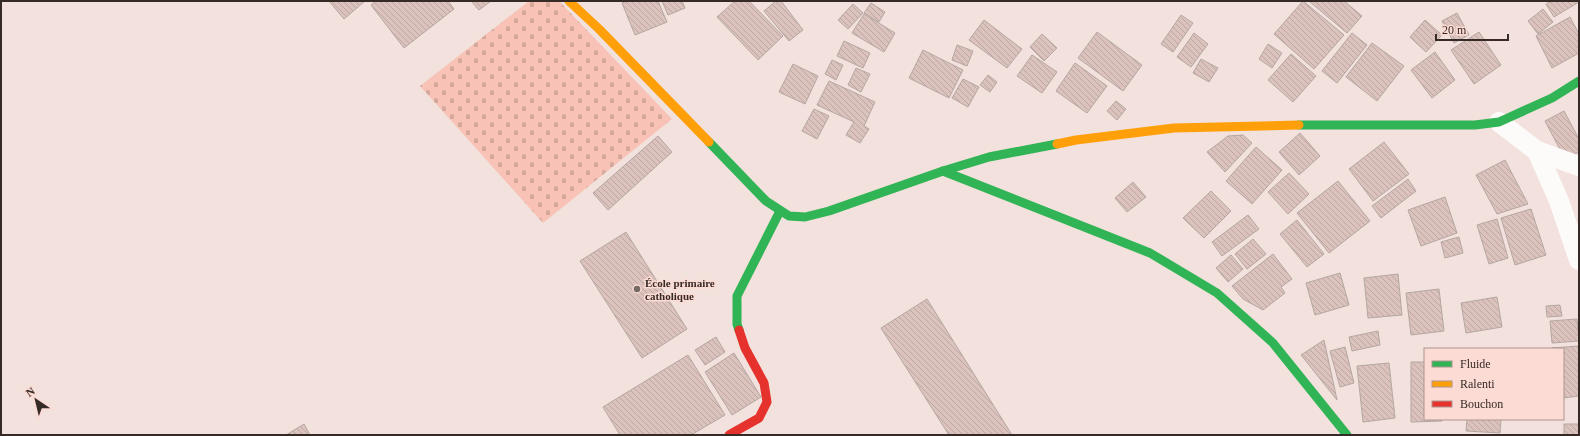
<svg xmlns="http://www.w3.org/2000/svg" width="1580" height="436" font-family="'Times New Roman',serif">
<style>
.cemetery{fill:url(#cemetery-stones)}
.building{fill:url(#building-back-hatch);stroke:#b4a7a3}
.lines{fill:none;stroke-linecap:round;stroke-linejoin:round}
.street{stroke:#fdfafa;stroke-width:20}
.fast{stroke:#30b455;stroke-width:9}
.slow{stroke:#ff9f0a;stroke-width:9}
.jam{stroke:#e5322d;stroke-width:9}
.poi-dot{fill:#786a66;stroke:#fbdbd3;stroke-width:1.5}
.labels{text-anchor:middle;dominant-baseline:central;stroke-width:3;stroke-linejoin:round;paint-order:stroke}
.poi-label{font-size:11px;font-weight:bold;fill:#362a27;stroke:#fbdbd3;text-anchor:start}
</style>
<defs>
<pattern id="cemetery-stones" width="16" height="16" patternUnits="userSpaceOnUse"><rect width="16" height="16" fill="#f8c3b6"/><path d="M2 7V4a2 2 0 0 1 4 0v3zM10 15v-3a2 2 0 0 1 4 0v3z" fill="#d5a89c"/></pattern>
<pattern id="building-back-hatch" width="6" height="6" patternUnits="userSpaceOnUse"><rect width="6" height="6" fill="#dcc2bc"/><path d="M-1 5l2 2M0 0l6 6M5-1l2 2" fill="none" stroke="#bda7a2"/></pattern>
</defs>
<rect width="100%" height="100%" fill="#f2e1dc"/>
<polygon class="cemetery" points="529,1 559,1 672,119 543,223 420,86"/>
<g class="building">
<polygon points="329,1 365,1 344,19"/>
<polygon points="376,1 448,1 454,9 404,48 371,5"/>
<polygon points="471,1 491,1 479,10"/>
<polygon points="628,1 658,1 667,22 635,35 622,3"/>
<polygon points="662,1 682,1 685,8 668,15"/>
<polygon points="735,1 749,1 783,36 758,60 717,17"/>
<polygon points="776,1 781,1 803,30 789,41 764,11"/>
<polygon points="1303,1 1344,35 1314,69 1274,34"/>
<polygon points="1309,1 1344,1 1362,16 1347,33"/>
<polygon points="1551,1 1579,1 1579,2 1554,17 1546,4"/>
<polygon points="871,3 885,12 879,22 864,13"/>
<polygon points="853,4 863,13 848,29 838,20"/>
<polygon points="1543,9 1553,22 1538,34 1528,21"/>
<polygon points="1457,13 1469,35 1454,43 1442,21"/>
<polygon points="864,14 895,33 884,52 852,33"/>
<polygon points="1181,15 1193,23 1173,52 1161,44"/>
<polygon points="1570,17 1579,34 1579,53 1552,68 1536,36"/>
<polygon points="984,20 1022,49 1007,68 969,40"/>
<polygon points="1425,20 1442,35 1426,52 1410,37"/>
<polygon points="1097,32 1142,65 1123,91 1078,58"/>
<polygon points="1479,32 1501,65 1474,84 1451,50"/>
<polygon points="1194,33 1208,44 1191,67 1177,57"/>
<polygon points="1352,33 1367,45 1337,83 1322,71"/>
<polygon points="1042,34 1057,48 1044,61 1030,47"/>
<polygon points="844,41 870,53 863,68 837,56"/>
<polygon points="1372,43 1404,66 1377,101 1346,77"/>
<polygon points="1268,44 1282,53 1272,68 1259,59"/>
<polygon points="957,45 973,51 967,66 952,60"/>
<polygon points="923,50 963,70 949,98 909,78"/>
<polygon points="1435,52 1455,80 1432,98 1411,70"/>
<polygon points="1291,54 1316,76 1293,102 1268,80"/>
<polygon points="1032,55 1057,72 1042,93 1017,76"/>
<polygon points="1201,59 1218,68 1209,82 1193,73"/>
<polygon points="832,60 843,65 836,80 825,74"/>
<polygon points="1075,63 1107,86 1087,113 1056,91"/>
<polygon points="793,64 818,76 805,104 779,92"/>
<polygon points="856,68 870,74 861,92 848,85"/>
<polygon points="988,75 997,82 990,92 980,85"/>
<polygon points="963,79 979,87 968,107 952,98"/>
<polygon points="829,81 875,102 864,126 869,129 860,143 846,135 854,122 817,105"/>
<polygon points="1116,101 1126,109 1117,120 1107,111"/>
<polygon points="814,109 829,116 817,139 802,131"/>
<polygon points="1564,111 1579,139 1579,152 1565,159 1545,121"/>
<polygon points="1300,133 1320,156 1299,175 1279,152"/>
<polygon points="1243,135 1252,143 1225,172 1207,152 1228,136"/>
<polygon points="658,136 672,152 608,210 593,193"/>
<polygon points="1384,142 1409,174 1373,201 1349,169"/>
<polygon points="1256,147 1282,170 1252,204 1226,181"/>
<polygon points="1505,160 1528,204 1497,214 1476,175"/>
<polygon points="1289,173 1309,194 1288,214 1268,192"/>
<polygon points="1408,179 1416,191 1381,218 1372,206"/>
<polygon points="1338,181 1370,221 1329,253 1297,213"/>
<polygon points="1133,182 1146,197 1127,212 1115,198"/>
<polygon points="1211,191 1231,211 1204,238 1183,218"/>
<polygon points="1445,197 1457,233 1421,246 1408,210"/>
<polygon points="1531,209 1546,255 1515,265 1501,218"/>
<polygon points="1248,215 1259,229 1222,256 1212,242"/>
<polygon points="1497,219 1508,258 1489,264 1477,225"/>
<polygon points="1297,220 1324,254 1307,267 1280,234"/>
<polygon points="626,232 687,329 642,358 580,261"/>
<polygon points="1459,237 1463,253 1445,258 1441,242"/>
<polygon points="1253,239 1266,254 1247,269 1235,254"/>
<polygon points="1273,254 1292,279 1281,287 1285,293 1263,310 1243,299 1232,286"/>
<polygon points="1231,255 1243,269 1228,282 1216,268"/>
<polygon points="1340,273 1349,305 1315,315 1306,283"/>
<polygon points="1398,274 1402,315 1368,318 1364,278"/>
<polygon points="1439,289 1444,331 1411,335 1406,293"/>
<polygon points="1497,297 1502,327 1466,333 1461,303"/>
<polygon points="927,299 1012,435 949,435 881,328"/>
<polygon points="1560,305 1562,316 1547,317 1546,306"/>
<polygon points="1577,319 1579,341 1552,343 1550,321"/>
<polygon points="1378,331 1380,345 1352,351 1349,337"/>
<polygon points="716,337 725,352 705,365 695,350"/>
<polygon points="1324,340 1337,400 1301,355"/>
<polygon points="1579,346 1579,396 1563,398 1563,349 1552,348"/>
<polygon points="1345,347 1354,383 1340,387 1330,351"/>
<polygon points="734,353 761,397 732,415 705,372"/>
<polygon points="688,355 725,415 691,435 620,435 603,407"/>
<polygon points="1411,362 1425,362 1425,419 1442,419 1442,421 1411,422"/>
<polygon points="1389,363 1395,418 1363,422 1357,366"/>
<polygon points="1467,419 1501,419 1500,433 1466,431"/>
<polygon points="304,424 310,435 286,435"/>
<rect x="1564" y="424" width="15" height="11"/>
</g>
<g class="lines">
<g class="street">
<polyline points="1499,122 1537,151 1579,166"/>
<polyline points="1537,151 1559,201 1579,260"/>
</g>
<g class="fast">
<polyline points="1299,125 1475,125 1499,122 1552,98 1579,81"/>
<polyline points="709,142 766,201 789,216 805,217 829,211 943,171 989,157 1057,144"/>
<polyline points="943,171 1150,253 1217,293 1273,343 1347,435"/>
<polyline points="739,330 737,324 737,296 780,211"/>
</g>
<g class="slow">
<polyline points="569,1 599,29 709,142"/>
<polyline points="1057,144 1076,140 1174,128 1299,125"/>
</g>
<polyline class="jam" points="729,435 759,418 767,402 764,383 745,348 739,330"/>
</g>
<circle class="poi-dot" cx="637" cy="289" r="4"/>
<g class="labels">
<g class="poi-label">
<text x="645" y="283">École primaire<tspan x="645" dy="13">catholique</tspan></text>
</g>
</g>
<rect width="1580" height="436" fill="none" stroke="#362a27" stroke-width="4"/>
<rect x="1424" y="348" width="140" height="72" fill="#fbdbd3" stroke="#ac948e"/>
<rect x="1432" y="361" width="20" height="6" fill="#30b455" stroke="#ac948e"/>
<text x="1460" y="368" font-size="12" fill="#362a27">Fluide</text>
<rect x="1432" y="381" width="20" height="6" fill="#ff9f0a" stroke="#ac948e"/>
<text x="1460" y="388" font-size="12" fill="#362a27">Ralenti</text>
<rect x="1432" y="401" width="20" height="6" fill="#e5322d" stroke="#ac948e"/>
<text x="1460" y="408" font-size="12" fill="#362a27">Bouchon</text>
<g transform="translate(36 400) rotate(325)" stroke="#fbdbd3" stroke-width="3" paint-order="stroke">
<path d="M0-3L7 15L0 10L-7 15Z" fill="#362a27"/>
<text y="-6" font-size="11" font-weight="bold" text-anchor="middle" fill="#362a27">N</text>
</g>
<path d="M1436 34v6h72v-6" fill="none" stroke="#362a27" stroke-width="2"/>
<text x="1442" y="34" font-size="12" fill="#362a27" stroke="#fbdbd3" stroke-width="3" paint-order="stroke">20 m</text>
</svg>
